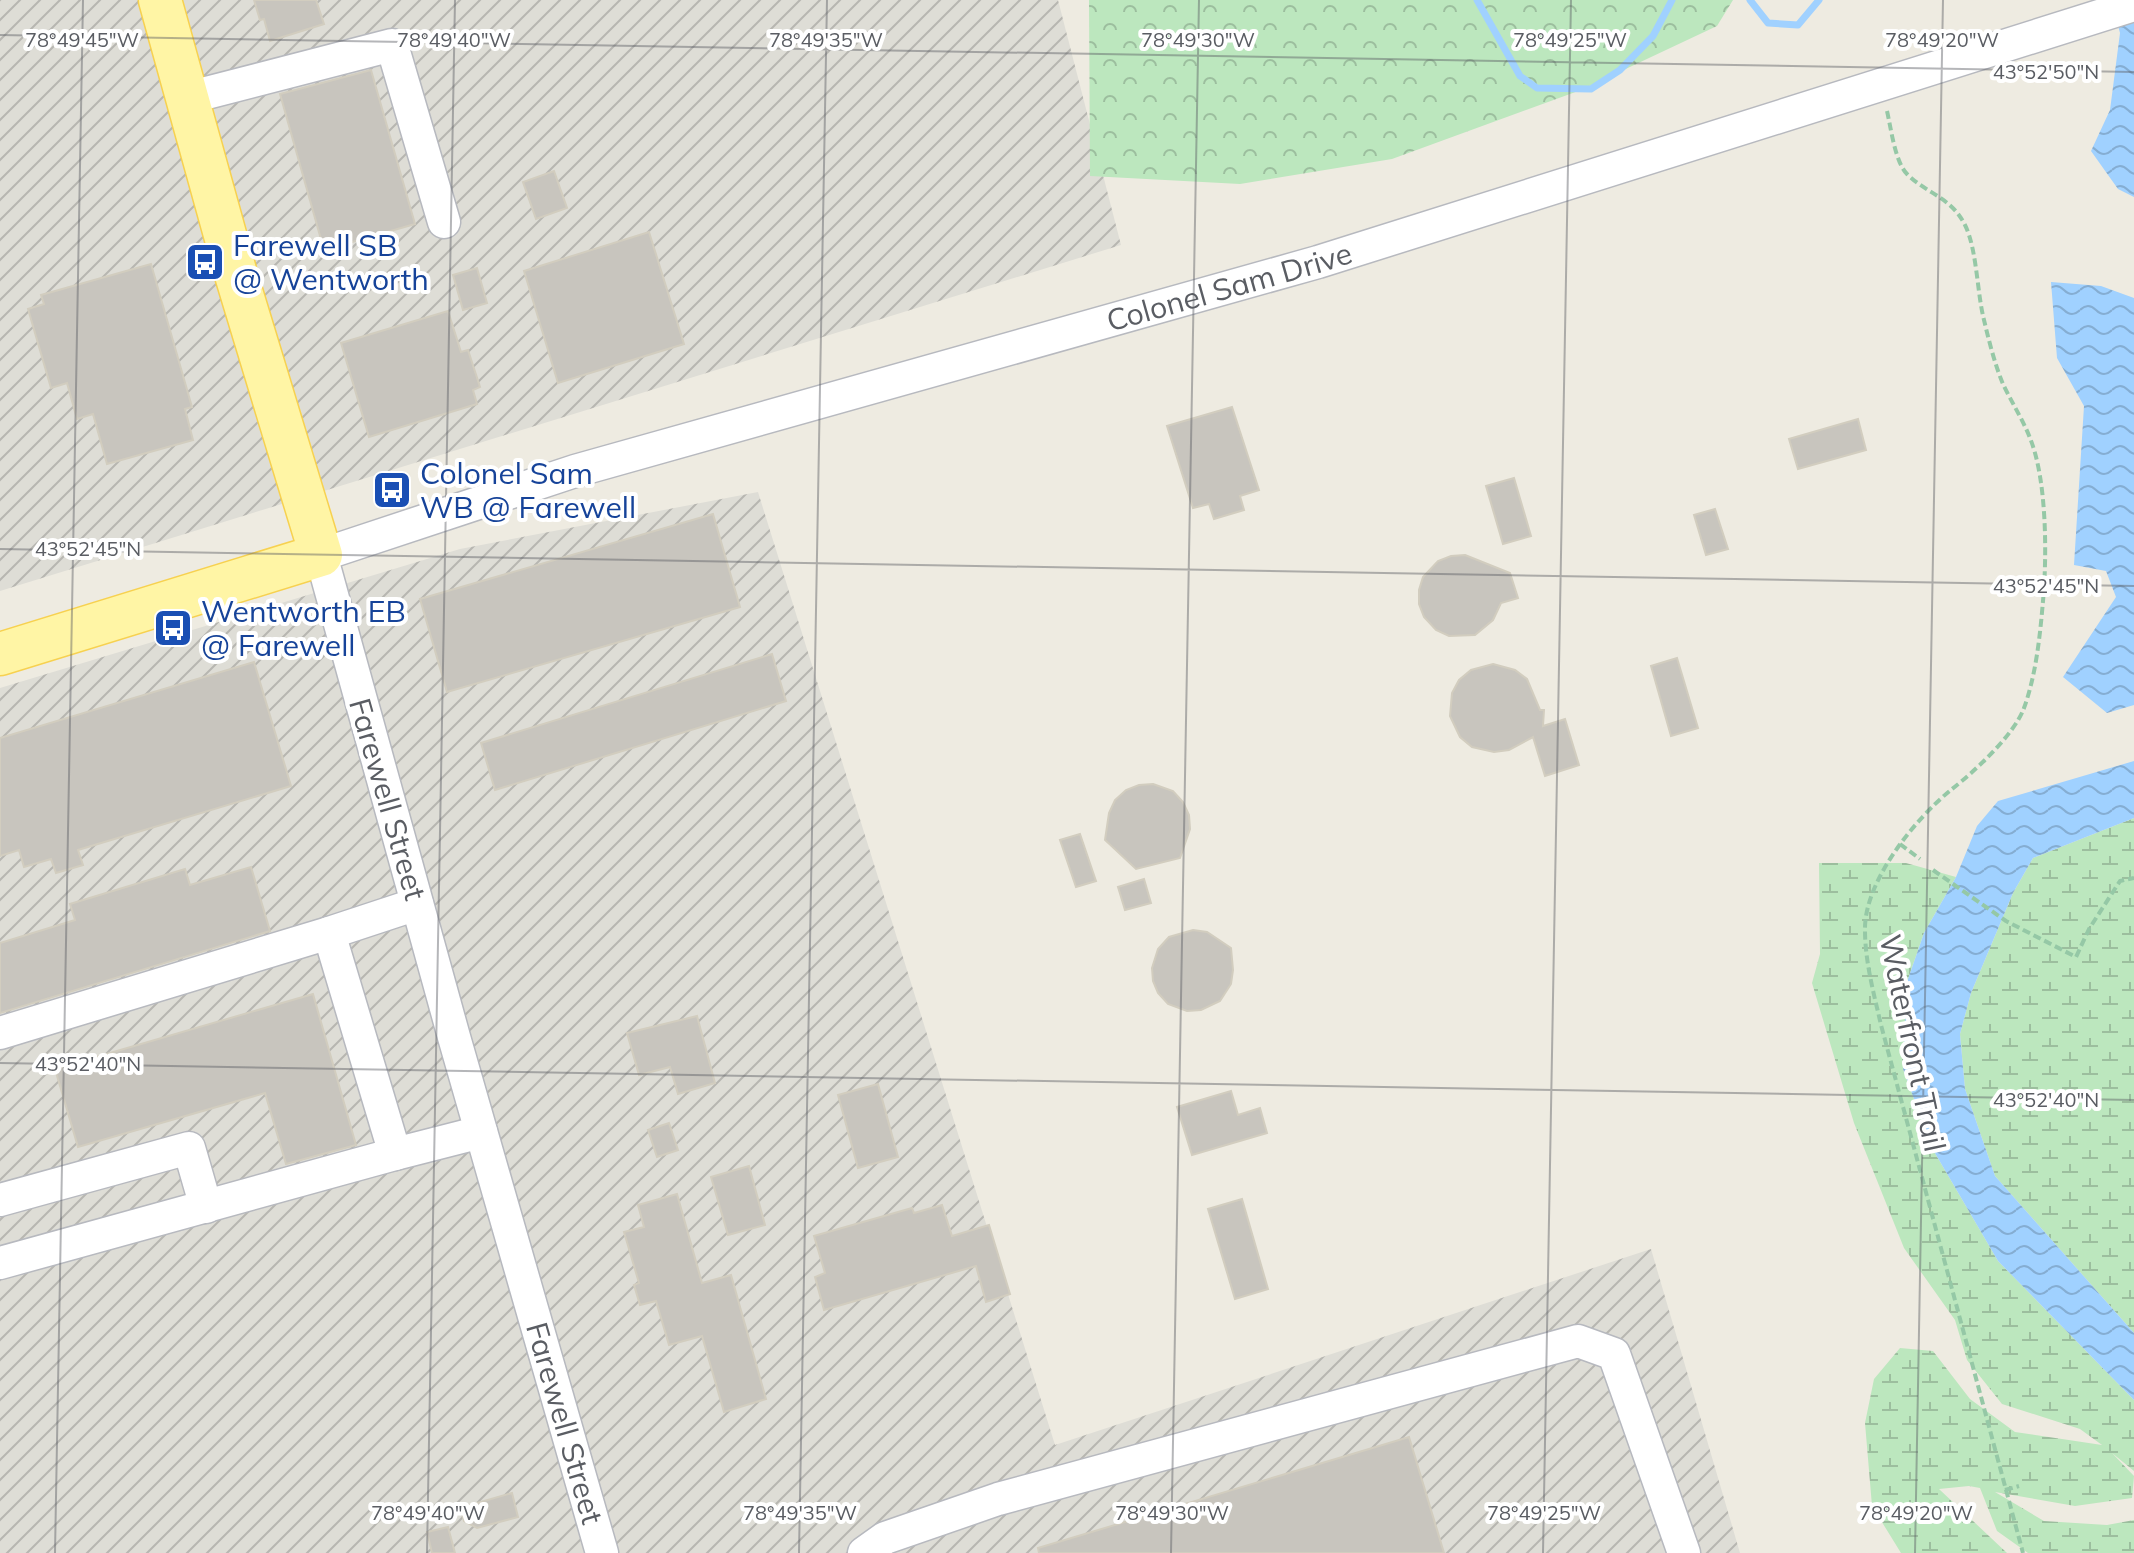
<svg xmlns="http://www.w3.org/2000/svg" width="2134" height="1553" font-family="Mulish,sans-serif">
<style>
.industrial{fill:url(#industrial-furrows)}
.forest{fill:url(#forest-crowns)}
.wetland{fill:url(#wetland-marsh)}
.water{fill:url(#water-waves)}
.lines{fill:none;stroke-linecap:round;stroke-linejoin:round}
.stream{stroke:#a0d1ff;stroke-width:7}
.building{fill:#c8c5be;stroke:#d2cdbf;stroke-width:2}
.minor-casing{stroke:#b7b9bf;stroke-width:35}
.major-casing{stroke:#f7d150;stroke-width:45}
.path{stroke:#95c8a6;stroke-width:4;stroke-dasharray:8 4;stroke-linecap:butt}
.minor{stroke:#fff;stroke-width:32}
.major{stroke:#fff5a5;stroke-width:42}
.ticks{fill:none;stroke:#5a5d63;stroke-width:2;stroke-opacity:0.45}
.labels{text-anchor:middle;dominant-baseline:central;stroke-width:8;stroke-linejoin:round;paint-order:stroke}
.transit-label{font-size:30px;fill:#164399;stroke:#fff;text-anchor:start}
.street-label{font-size:30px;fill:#5a5d63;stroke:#fff}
.ticks-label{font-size:20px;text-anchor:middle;fill:#5a5d63;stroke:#fff;stroke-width:8;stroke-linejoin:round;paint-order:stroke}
</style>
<defs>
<pattern id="industrial-furrows" width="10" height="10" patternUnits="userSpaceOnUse" patternTransform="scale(2)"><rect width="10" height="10" fill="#deddd6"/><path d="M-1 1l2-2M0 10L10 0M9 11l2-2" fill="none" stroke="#b7b6b1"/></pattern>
<pattern id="forest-crowns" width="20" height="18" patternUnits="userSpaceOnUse" patternTransform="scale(2)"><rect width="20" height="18" fill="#bce7be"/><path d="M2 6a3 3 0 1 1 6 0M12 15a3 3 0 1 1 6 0" fill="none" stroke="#9cbe9e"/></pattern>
<pattern id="wetland-marsh" width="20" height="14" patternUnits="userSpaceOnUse" patternTransform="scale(2)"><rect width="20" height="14" fill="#bce7be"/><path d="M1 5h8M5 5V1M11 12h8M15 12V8" fill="none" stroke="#9cbe9e"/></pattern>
<pattern id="water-waves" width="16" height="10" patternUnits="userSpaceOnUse" patternTransform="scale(2)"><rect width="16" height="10" fill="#a0d1ff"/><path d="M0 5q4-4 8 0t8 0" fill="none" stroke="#85add2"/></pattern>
</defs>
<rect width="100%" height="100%" fill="#eeebe1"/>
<g class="industrial">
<polygon points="0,0 1058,0 1121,245 0,591"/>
<polygon points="758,492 1055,1445 1651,1249 1740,1553 0,1553 0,688 460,549"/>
</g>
<polygon class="forest" points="1089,0 1733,0 1717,26 1581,90 1392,159 1240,184 1090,176"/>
<g class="wetland">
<polygon points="2134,818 2134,1333 1995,1176 1965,1089 1960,1034 1971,993 2013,893 2033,858"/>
<polygon points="1819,863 1906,863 1956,877 1924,933 1907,982 1903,1069 1932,1148 1998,1261 2134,1400 2134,1471 2112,1453 2134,1476 2132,1498 2075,1506 1995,1492 2044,1521 2107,1525 2134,1520 2134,1553 2028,1553 1997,1531 1980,1488 1969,1486 1939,1489 2007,1553 1901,1553 1872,1506 1865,1423 1874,1379 1900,1348 1933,1351 1970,1399 2015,1432 2102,1445 2080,1429 2002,1404 1967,1360 1955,1320 1904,1248 1854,1123 1812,983 1820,954"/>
</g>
<g class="water">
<polygon points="2111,0 2134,0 2134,197 2118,189 2091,151 2110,110 2120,33"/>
<polygon points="2051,282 2101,286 2134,298 2134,705 2107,713 2063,677 2116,597 2106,571 2074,565 2084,406 2057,358"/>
<polygon points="2134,761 2134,818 2033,858 2013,893 1971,993 1960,1034 1965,1089 1995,1176 2134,1333 2134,1400 1998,1261 1932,1148 1903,1069 1907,982 1924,933 1956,877 1977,826 1998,801"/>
</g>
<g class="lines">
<g class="stream">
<polyline points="1477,0 1520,76 1537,88 1591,89 1620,70 1653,36 1672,0"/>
<polyline points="1750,0 1768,23 1798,25 1819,0"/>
</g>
</g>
<g class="building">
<polygon points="254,0 316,0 324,24 270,41 264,19 260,20"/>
<polygon points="371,70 415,224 324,250 280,94"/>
<polygon points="554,171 567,208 536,219 523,182"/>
<polygon points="649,232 684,344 558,383 524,271"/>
<polygon points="151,264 192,407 185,409 193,440 107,464 93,414 77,419 67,383 51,388 28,309 44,304 41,295"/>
<polygon points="477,268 487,303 463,310 453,275"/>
<polygon points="448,311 461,352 468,350 480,387 473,390 477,404 369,437 341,343"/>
<polygon points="1232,407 1259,490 1240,496 1244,510 1214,519 1209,504 1193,508 1167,426"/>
<polygon points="1858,419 1866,450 1798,469 1789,439"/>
<polygon points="1514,478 1531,536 1503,544 1486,486"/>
<polygon points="1715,509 1728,549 1706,555 1694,515"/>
<polygon points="713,514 740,607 447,692 420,599"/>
<polygon points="1465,555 1510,573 1518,598 1501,603 1493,620 1475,635 1449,636 1436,630 1424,617 1419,604 1419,590 1423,577 1438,561 1451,556"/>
<polygon points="772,654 786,701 495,790 481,743"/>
<polygon points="1677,658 1698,728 1671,736 1651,666"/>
<polygon points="254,662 291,786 78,850 83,865 56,873 51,859 24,867 19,850 0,856 0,738"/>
<polygon points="1493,664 1515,670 1527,679 1540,710 1544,710 1543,726 1565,719 1579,765 1545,776 1533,737 1509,750 1494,752 1472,747 1460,737 1450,716 1452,693 1459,680 1471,670"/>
<polygon points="1153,784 1173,791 1183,802 1189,815 1190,829 1180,858 1136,869 1105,840 1109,813 1115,800 1126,790 1139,785"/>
<polygon points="1080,834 1096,881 1076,887 1060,840"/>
<polygon points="251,867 270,931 0,1013 0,943 75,920 70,904 185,869 190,885"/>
<polygon points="1144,879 1151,903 1125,910 1118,887"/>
<polygon points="1193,930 1207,932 1231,948 1233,970 1231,984 1220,1001 1201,1010 1187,1011 1168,1004 1158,993 1153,981 1152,968 1158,949 1169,937"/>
<polygon points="313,994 356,1145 286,1164 265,1093 78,1147 55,1069"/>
<polygon points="697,1016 715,1083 678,1094 670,1067 639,1075 627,1033"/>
<polygon points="878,1084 898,1157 858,1168 838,1095"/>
<polygon points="1231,1091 1238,1115 1260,1108 1267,1133 1192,1155 1177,1107"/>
<polygon points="669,1123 678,1150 657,1157 648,1130"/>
<polygon points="749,1166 765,1225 728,1235 711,1177"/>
<polygon points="677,1194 702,1283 731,1275 766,1399 724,1412 702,1336 669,1345 656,1301 640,1305 634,1285 639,1283 624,1232 644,1227 638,1205"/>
<polygon points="1242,1199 1268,1289 1235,1299 1208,1209"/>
<polygon points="942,1205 952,1236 989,1225 1010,1294 986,1302 976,1266 824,1310 815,1277 825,1273 814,1236 912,1208 914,1213"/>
<polygon points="1409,1437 1444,1553 1039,1553 1038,1548"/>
<polygon points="512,1493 518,1517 477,1528 464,1521 460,1508"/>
<polygon points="448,1527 455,1553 432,1553 427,1532"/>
</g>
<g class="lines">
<defs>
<g id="minor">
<polyline points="187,98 392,45 444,222"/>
<polyline points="417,904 329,933 395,1154 481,1132"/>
<polyline points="0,1033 329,933"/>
<polyline points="0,1200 189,1148 206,1207"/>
<polyline points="0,1263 395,1154"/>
<path id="s1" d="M 602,1553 L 454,1037 L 321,555 L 575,471 L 1318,262 L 2134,5"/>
<polyline points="864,1553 885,1538 998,1499 1578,1341 1614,1354 1684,1553"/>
</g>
<polyline id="major" points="0,654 321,555 237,278 160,0"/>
</defs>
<use href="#minor" class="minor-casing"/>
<use href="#major" class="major-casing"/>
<g class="path">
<path d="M 1887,111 C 1891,128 1895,162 1907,174 C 1927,194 1951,197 1965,225 C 1977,249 1977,293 1984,320 C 1989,341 1995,365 2003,384 C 2012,403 2023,420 2030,438 C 2047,480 2047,556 2043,601 C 2040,636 2036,675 2024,708 C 2014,735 1975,771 1952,789 C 1916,818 1864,881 1865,930 C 1865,962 1874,994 1881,1025 L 2023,1553"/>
<polyline points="1900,844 1920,859"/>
<polyline points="1933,870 2006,921 2076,957 2089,929 2120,881 2134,878"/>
<polyline points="2005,1490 2019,1486"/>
</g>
<use href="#minor" class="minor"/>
<use href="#major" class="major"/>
</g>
<path class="ticks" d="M 0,35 L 2134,72M 0,549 L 2134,586M 0,1063 L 2134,1100M 55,1553 L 83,0M 427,1553 L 455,0M 799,1553 L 827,0M 1171,1553 L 1199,0M 1543,1553 L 1571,0M 1915,1553 L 1943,0"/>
<defs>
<symbol id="bus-square" viewBox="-11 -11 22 22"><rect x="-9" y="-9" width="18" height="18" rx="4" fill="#1a4fb4" stroke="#fff"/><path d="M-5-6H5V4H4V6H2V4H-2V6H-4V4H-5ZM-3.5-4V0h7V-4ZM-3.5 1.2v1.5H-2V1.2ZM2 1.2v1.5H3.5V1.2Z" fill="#fff"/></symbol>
</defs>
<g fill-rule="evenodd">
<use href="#bus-square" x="183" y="240" width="44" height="44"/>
<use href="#bus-square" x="370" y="468" width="44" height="44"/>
<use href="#bus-square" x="151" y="606" width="44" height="44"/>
</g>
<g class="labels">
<g class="transit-label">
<text x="233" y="245">Farewell SB<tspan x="233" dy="34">@ Wentworth</tspan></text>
<text x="420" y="473">Colonel Sam<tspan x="420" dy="34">WB @ Farewell</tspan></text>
<text x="201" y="611">Wentworth EB<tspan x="201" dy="34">@ Farewell</tspan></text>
</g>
<g class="street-label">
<text stroke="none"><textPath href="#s1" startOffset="1984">Colonel Sam Drive</textPath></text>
<text transform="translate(388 799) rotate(74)">Farewell Street</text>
<text transform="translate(1913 1043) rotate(78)">Waterfront Trail</text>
<text transform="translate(565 1423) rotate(74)">Farewell Street</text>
</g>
</g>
<g class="ticks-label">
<text x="82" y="47">78°49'45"W</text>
<text x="454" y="47">78°49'40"W</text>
<text x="826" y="47">78°49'35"W</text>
<text x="1198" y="47">78°49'30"W</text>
<text x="1570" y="47">78°49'25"W</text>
<text x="1942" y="47">78°49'20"W</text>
<text x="2046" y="79">43°52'50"N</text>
<text x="88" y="556">43°52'45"N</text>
<text x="2046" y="593">43°52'45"N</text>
<text x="88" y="1071">43°52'40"N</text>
<text x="2046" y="1107">43°52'40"N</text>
<text x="428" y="1520">78°49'40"W</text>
<text x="800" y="1520">78°49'35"W</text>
<text x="1172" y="1520">78°49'30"W</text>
<text x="1544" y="1520">78°49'25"W</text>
<text x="1916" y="1520">78°49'20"W</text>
</g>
</svg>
